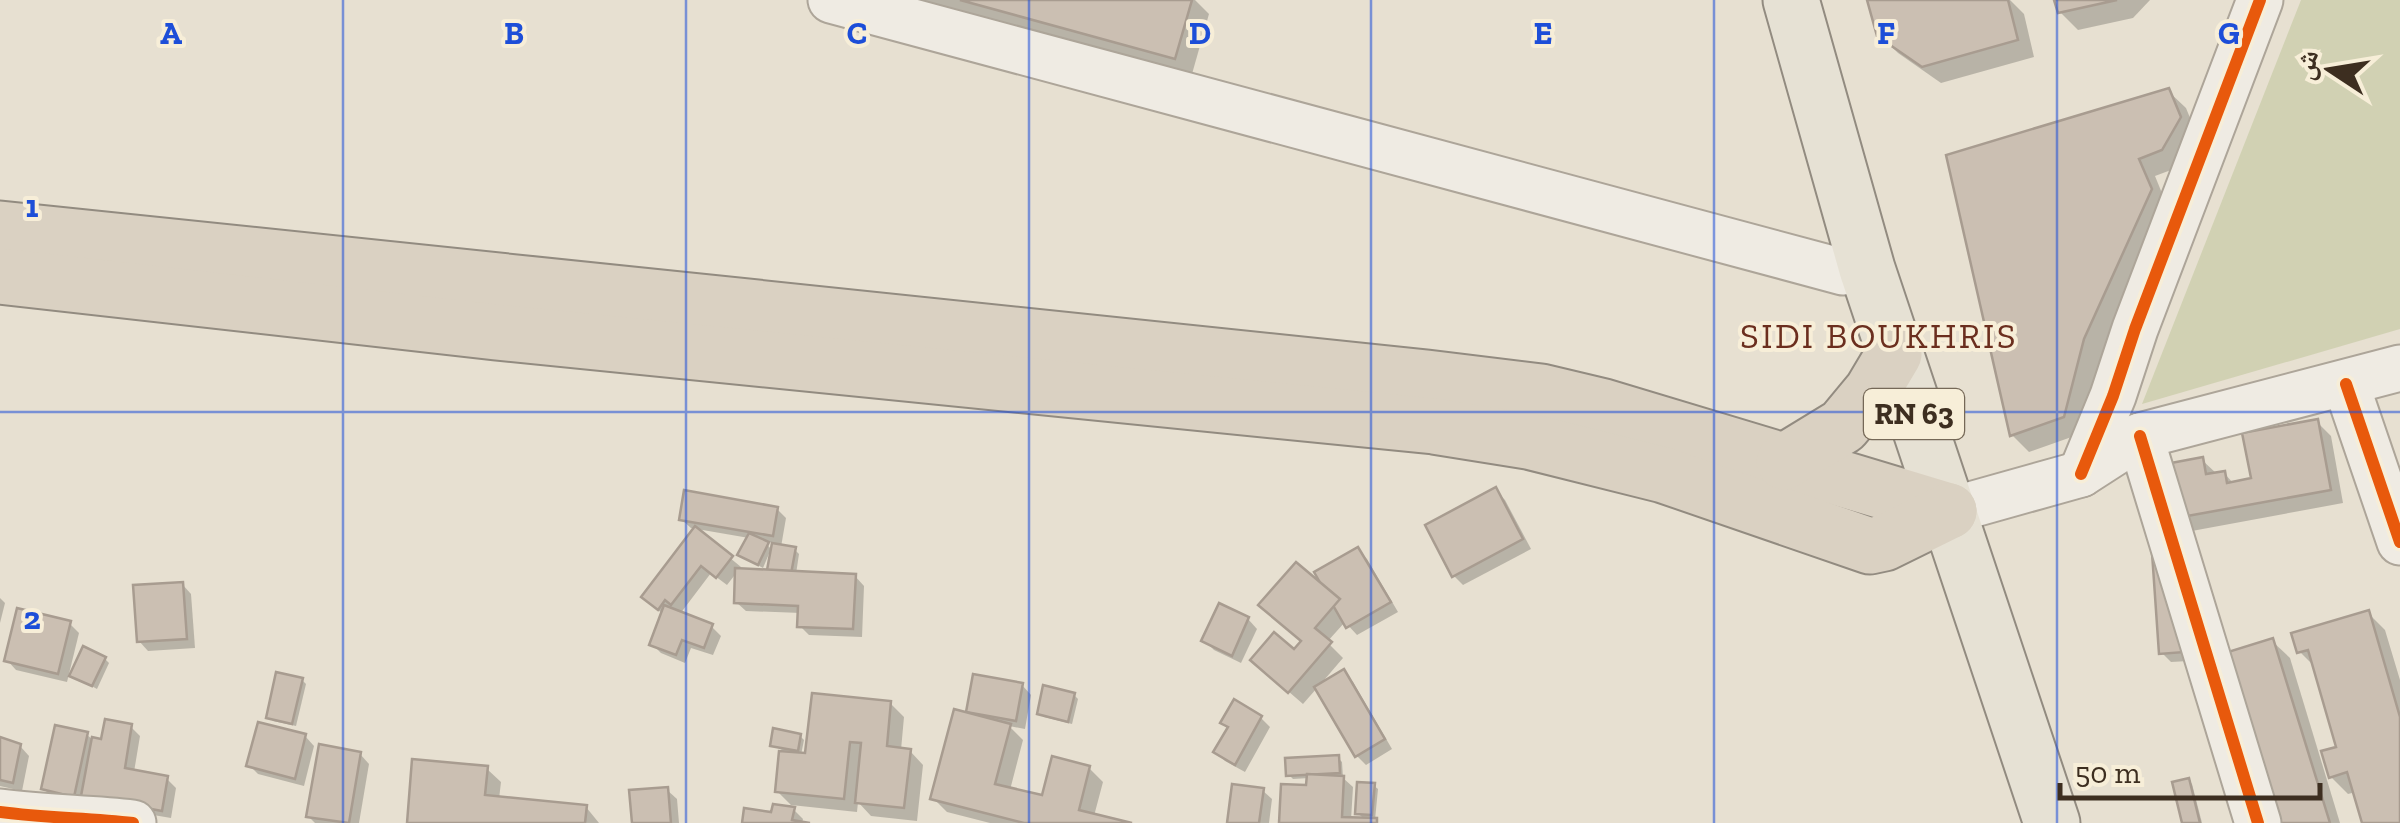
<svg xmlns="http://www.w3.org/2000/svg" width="2400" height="823" font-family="'Zilla Slab','Noto Naskh Arabic',serif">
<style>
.cemetery{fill:#d1d1b3}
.shadow{fill:#0003}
.building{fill:#cbbfb2;stroke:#a89c90;stroke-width:2.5}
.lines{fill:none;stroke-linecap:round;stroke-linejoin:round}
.minor-casing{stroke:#ada599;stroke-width:49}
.major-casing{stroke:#928b80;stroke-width:59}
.highway-casing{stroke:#928b80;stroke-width:59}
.minor{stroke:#efebe3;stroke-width:45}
.major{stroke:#e6e1d4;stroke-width:55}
.highway{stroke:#dad1c2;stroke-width:55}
.cycleway-casing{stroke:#f7eed8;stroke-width:19}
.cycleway{stroke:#e8590c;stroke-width:12}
.grid{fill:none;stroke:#1d4ed8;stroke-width:2.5;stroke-opacity:0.55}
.labels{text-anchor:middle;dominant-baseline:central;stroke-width:8;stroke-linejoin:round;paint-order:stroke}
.shield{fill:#f7eed8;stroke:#756857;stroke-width:2.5}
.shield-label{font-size:30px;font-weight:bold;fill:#3d2e20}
.neighbourhood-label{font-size:35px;letter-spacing:2.5px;fill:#6b2e1e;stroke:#f7eed8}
.grid-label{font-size:32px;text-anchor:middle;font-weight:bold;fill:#1d4ed8;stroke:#f7eed8;stroke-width:8;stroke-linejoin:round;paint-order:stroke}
</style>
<rect width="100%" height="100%" fill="#e7e0d1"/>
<polygon class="cemetery" points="2301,0 2400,0 2400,329 2142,404"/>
<g class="shadow">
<polygon points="919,0 1195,0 1209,14 1192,74"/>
<polygon points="1869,0 2010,0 2024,14 2034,57 1941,83 1898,53 1880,35"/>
<polygon points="2057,0 2150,0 2133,18 2078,30 2060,12"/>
<polygon points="2168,91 2186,108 2197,135 2179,167 2155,176 2168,208 2101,357 2080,434 2029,452 2012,435"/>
<polygon points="2317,422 2331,436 2343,503 2181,533 2202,460 2217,474 2224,473 2234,484 2253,480"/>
<polygon points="1496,491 1505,500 1531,549 1463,585 1454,576"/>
<polygon points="777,509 786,518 781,547 795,550 799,554 796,574 855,576 864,586 862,637 809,635 800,626 801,613 746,611 736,602 770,571 774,543 764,541 771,549 763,568 740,555 749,538 691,528 681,519"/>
<polygon points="695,529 741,567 727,585 711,573 680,614 711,626 721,636 713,655 691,648 685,663 661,653 652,644 663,614 653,606"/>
<polygon points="2189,538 2198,547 2206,660 2171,662 2162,653"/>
<polygon points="1357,550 1367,559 1398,612 1357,635 1345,622 1327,642 1343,658 1319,686 1344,673 1353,682 1392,749 1366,765 1357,756 1317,688 1303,704 1267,673 1294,653 1303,642 1327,592"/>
<polygon points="182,584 191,594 195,648 148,651 139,641"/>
<polygon points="0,598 5,603 0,623"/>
<polygon points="2368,613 2385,630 2400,680 2400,823 2365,823 2356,792 2348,794 2331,777 2339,749 2316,668 2300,652"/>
<polygon points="1248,619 1257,629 1241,663 1214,650 1204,640"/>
<polygon points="70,624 79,633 67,682 16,670 7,660"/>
<polygon points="2272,641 2290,658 2340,823 2268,823"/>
<polygon points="105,659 109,663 97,689 72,675"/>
<polygon points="302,680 306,684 296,726 273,721 269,717"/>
<polygon points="1022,685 1031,695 1025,729 1009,726 1023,740 1010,790 1044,798 1089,768 1103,782 1094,816 1122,823 990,823 947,812 933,798 975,717 969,711"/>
<polygon points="1074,695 1078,699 1072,724 1044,717 1039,713"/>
<polygon points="890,703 904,717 901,750 910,751 923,765 917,821 871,816 858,802 857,812 791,805 777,791 782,750 773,745 800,736 804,740 801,755"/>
<polygon points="1235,703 1261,718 1270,727 1245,772 1225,761 1216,752 1230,728"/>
<polygon points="131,727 140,736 134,772 167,779 176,788 171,818 53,798 44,789 87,735 92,739 103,742"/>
<polygon points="305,736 314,746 304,786 258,774 249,765"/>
<polygon points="0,740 20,746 29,756 22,791 0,786"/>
<polygon points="360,754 369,764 359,823 315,823 308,816"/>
<polygon points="1338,758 1342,762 1343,778 1353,787 1351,820 1365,820 1358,813 1373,785 1378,789 1375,820 1378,823 1282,823 1309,788 1309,778 1293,779 1289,775"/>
<polygon points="487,769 501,782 499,799 586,807 599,823 409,823"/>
<polygon points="2188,780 2192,784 2202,823 2185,823"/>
<polygon points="667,790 677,799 679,823 634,823"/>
<polygon points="1262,790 1272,799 1269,823 1229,823"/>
<polygon points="794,810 803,819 802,823 744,823"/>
</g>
<g class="building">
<polygon points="960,0 1192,0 1175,59"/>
<polygon points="1867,0 2008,0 2018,40 1922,67 1877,36"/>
<polygon points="2054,0 2117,0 2058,13"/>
<polygon points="2169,88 2181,117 2162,150 2139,159 2152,189 2084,339 2064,417 2010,436 1946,155"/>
<polygon points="2318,419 2331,490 2165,520 2155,466 2203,457 2206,474 2225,471 2227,483 2251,478 2242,433"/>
<polygon points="1496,487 1523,539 1452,577 1425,525"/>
<polygon points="684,490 778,507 773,536 679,520"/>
<polygon points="695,526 733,556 716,578 701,566 671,605 665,600 658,610 641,597"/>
<polygon points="749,533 769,542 758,565 737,555"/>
<polygon points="2151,538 2198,651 2159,654"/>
<polygon points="772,543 796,547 791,574 767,570"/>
<polygon points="1358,547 1391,602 1346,628 1314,572"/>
<polygon points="1296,562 1340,599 1315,628 1332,642 1288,693 1250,660 1274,632 1294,649 1301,641 1258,605"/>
<polygon points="735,568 856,574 853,629 797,627 798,606 734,603"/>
<polygon points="183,582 187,639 137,642 133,585"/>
<polygon points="1219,603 1249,617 1232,656 1201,641"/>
<polygon points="664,605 713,624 704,648 682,640 676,655 649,645"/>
<polygon points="17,608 71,621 58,674 4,661"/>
<polygon points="2369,610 2400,717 2400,823 2362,823 2347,772 2329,778 2321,751 2336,747 2308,650 2297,653 2291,633"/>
<polygon points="2273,638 2330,823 2266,823 2215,656"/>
<polygon points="83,646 106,657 92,686 69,676"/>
<polygon points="1344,669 1385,739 1355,757 1314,687"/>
<polygon points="276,672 303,678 292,724 266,718"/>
<polygon points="973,674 1023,683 1016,721 966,712"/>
<polygon points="1043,685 1075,693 1068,722 1037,714"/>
<polygon points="812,693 891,701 887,746 911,749 904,808 855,803 861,743 850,742 844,799 775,792 779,751 805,753"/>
<polygon points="1234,699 1262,716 1235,765 1213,752 1228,727 1220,723"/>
<polygon points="954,709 1011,724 995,784 1042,795 1052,756 1090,766 1079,810 1132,823 1024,823 930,799"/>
<polygon points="105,719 132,724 125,768 168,776 162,811 81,796 92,737 101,739"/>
<polygon points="258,722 306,734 295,779 246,766"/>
<polygon points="55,725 88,732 74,797 41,789"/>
<polygon points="773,728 801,734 798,751 770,746"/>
<polygon points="0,737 21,744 13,783 0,780"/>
<polygon points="319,744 361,752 349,823 306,817"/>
<polygon points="1339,755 1340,773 1286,776 1285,758"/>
<polygon points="412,759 488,766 485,795 587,805 585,823 407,823"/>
<polygon points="1307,774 1344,776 1342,817 1377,818 1377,823 1279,823 1281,784 1306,785"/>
<polygon points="2189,778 2200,823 2182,823 2172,782"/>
<polygon points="1357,782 1375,783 1372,815 1355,814"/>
<polygon points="1232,784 1264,788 1259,823 1227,823"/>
<polygon points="668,787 671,823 632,823 629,790"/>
<polygon points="773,804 795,807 792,820 810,823 742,823 744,808 771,812"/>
</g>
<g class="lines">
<defs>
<g id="minor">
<polyline points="831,0 1843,272 1867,269"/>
<polyline points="2346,384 2400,542"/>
<polyline points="2140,436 2258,823"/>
<polyline points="2081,474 2113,396 2135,329 2260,0"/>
<polyline points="1949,511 2081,474 2140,436 2400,368"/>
<path d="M 0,812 C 45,818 89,818 133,823"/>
</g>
<polyline id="major" points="1791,0 1867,269 2052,823"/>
<g id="highway">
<polyline points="0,229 1427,378 1541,392 1604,407 1949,511"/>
<polyline points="0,276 496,332 1434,426 1528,441 1664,475 1870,546 1884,543 1949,511"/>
<polyline points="1784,462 1843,426 1872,391 1894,354"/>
</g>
</defs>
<use href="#minor" class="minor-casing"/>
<use href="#major" class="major-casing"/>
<use href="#highway" class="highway-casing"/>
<use href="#minor" class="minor"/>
<use href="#major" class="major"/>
<use href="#highway" class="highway"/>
<defs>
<g id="cycleway">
<polyline points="2346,384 2400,542"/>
<polyline points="2140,436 2258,823"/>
<polyline points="2081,474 2113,396 2135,329 2260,0"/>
<path d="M 0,812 C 45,818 89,818 133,823"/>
</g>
</defs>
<use href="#cycleway" class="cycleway-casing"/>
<use href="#cycleway" class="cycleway"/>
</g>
<path class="grid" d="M 343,0 L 343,823M 686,0 L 686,823M 1029,0 L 1029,823M 1371,0 L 1371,823M 1714,0 L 1714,823M 2057,0 L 2057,823M 0,412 L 2400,412"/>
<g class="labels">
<rect class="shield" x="1864" y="389" width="100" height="50" rx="8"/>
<g class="shield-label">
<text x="1914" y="414">RN 63</text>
</g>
<g class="neighbourhood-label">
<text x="1879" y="336">SIDI BOUKHRIS</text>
</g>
</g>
<g class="grid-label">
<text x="171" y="44">A</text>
<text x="514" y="44">B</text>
<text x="857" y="44">C</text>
<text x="1200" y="44">D</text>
<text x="1543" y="44">E</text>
<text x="1886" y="44">F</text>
<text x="2229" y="44">G</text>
<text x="32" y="217">1</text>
<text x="32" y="629">2</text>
</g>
<g transform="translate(2330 70) rotate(282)" stroke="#f7eed8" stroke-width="8" paint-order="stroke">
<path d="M0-8L18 38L0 25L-18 38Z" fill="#3d2e20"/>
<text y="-15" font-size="28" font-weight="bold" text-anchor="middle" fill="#3d2e20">ش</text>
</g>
<path d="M2060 783v15h260v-15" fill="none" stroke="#3d2e20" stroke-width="5"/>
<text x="2075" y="783" font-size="30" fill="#3d2e20" stroke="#f7eed8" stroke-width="8" paint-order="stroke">50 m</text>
</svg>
